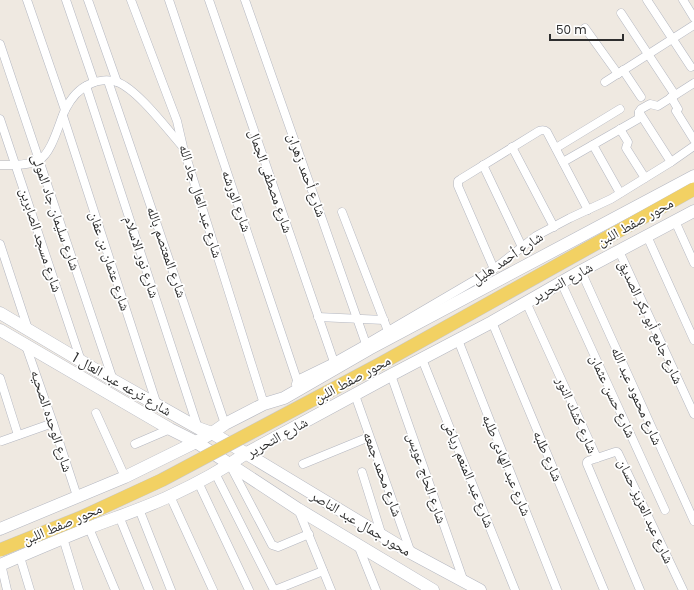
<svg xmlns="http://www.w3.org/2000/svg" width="694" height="590" font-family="Poppins,'Noto Naskh Arabic',sans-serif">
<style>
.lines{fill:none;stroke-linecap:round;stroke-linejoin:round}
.street-casing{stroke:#b4b7c1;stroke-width:9}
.secondary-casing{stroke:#b4b7c1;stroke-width:13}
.street{stroke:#fff;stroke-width:8}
.secondary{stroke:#fff;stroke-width:12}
.primary-bridge-casing{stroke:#c9c9c9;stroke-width:14;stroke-linecap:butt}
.primary-bridge{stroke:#f2d163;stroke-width:13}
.labels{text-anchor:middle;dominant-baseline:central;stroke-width:3.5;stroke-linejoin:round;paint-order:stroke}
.street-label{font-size:14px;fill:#2e2e2e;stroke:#fff}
</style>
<rect width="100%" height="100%" fill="#efe9e1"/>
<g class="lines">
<defs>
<g id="street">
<polyline points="27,0 65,110"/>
<polyline points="66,0 94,82"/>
<polyline points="88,0 117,82"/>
<polyline points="131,0 177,121 183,147 220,264 264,404"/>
<polyline points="169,0 297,380 296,384"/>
<polyline points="209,0 334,362"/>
<polyline points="245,0 366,344 369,348"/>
<polyline points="647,0 691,67"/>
<polyline points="683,0 694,18"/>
<polyline points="621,13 675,95"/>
<polyline points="585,28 618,74"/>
<polyline points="0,44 113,380"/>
<polyline points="623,70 641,97"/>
<polyline points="108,81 225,424"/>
<polyline points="605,82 694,25"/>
<polyline points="86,86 198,428"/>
<polyline points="671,97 678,109 676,111 694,140"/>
<polyline points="639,112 671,162"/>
<polyline points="63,116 157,405"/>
<polyline points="0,119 81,361"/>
<polyline points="620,129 628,142 626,148 645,178"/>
<polyline points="593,145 620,193"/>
<polyline points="512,147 554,227"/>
<polyline points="556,148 620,109"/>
<polyline points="563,162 638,119 639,116 639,112 641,109 650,104 658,106 694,83"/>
<path d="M 0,165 C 11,165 29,166 39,160 C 52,153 59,123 65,110 C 71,98 78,89 90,84 C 98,80 109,79 117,82 C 137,89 167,129 182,146"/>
<polyline points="483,165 522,247"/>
<polyline points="342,212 388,331"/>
<polyline points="675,221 694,263"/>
<polyline points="647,236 694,340"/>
<polyline points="0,244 28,329"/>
<polyline points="619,251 694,414"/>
<path d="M 494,269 L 458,186 L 458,181 L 461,179 L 539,131 C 542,130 544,129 547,132 L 588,210"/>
<polyline points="581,271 694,521"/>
<polyline points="561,282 665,510"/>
<polyline points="526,302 597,458"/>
<polyline points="318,317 384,320"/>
<polyline points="492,322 604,590"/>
<polyline points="458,340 557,590"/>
<polyline points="26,346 53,423 77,496"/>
<polyline points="422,359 515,590"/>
<polyline points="391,375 464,582"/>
<polyline points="0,378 18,435"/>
<polyline points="297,380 334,362 366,344 494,269 536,236 570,218 611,199 671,162 694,146"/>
<polyline points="355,395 411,553"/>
<polyline points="96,413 125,477"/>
<polyline points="2,441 53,423"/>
<polyline points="135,444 170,429"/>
<polyline points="303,464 369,437"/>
<polyline points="231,467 272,545 278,547 309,534"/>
<polyline points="362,472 382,536"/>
<polyline points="215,473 274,590"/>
<polyline points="198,482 249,590"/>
<polyline points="170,496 213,590"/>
<polyline points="139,509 171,590"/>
<polyline points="298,509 331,590"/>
<polyline points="119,516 149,590"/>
<polyline points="89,528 115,590"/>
<polyline points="63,538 79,590"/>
<polyline points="358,545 376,590"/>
<polyline points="20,557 30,590"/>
<polyline points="1,564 7,590"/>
<polyline points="275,590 323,571"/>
<polyline points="640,590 587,464 587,462 588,461 615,452 617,452 618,453 683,590"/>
</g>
<g id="secondary">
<polyline points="0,313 113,380 198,428 212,433 411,553 480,590"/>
<polyline points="0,330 170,429 196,442 298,509 433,590"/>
<polyline points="0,529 125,477 196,442 212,433 225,424 264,404 284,398 369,349 694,176"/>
<path d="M 0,565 C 30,552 60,539 91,527 C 117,517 145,508 170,496 C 196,484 222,470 245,454 L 391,375 L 492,322 L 581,271 L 694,211"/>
</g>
</defs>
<use href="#street" class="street-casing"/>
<use href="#secondary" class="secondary-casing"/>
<use href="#street" class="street"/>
<use href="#secondary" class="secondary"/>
<defs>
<polyline id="primary-bridge" points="0,550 82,517 162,480 380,364 694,189"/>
</defs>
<use href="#primary-bridge" class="primary-bridge-casing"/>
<use href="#primary-bridge" class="primary-bridge"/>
</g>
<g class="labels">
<g class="street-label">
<text transform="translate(307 175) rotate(70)">شارع أحمد زهران</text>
<text transform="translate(271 181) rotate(71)">شارع مصطفى الجمال</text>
<text transform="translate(201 201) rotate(73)">شارع عبد العال جاد الله</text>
<text transform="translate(237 201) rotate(71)">شارع الورشه</text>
<text transform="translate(56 212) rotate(71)">شارع سليمان جاد المولى</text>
<text transform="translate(635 222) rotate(-29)">محور صفط اللبن</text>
<text transform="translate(41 240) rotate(72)">شارع مسجد الصابرين</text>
<text transform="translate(167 252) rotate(71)">شارع المعتصم بالله</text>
<text transform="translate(142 257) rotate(72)">شارع نور الاسلام</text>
<text transform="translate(507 258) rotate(-34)">شارع أحمد هليل</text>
<text transform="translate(110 261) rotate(72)">شارع عثمان بن عفان</text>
<text transform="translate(562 282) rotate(-29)">شارع التحرير</text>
<text transform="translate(651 322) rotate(65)">شارع جامع أبو بكر الصديق</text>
<text transform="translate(352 379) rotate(-28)">محور صفط اللبن</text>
<text transform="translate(122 384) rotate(30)">شارع ترعه عبد العال 1</text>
<text transform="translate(613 396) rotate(65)">شارع حسن عثمان</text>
<text transform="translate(637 396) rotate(66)">شارع محمود عبد الله</text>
<text transform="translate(577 415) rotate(66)">شارع كشك النور</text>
<text transform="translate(52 421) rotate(72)">شارع الوحده الصحيه</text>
<text transform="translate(277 437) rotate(-29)">شارع التحرير</text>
<text transform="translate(548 456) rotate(67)">شارع طلبه</text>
<text transform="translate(507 465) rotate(68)">شارع عبد الهادى طلبه</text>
<text transform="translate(383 474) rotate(70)">شارع محمد جمعه</text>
<text transform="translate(469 474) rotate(68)">شارع عبد المنعم رياض</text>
<text transform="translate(427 478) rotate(71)">شارع الحاج عويس</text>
<text transform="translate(646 511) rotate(65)">شارع عبد العزيز حسان</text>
<text transform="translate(361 523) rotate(31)">محور جمال عبد الناصر</text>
<text transform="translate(62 524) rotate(-23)">محور صفط اللبن</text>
</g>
</g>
<path d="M550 34v6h73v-6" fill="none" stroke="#2e2e2e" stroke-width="2"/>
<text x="556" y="34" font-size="12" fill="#2e2e2e" stroke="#ffffff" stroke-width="3" paint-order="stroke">50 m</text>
</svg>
